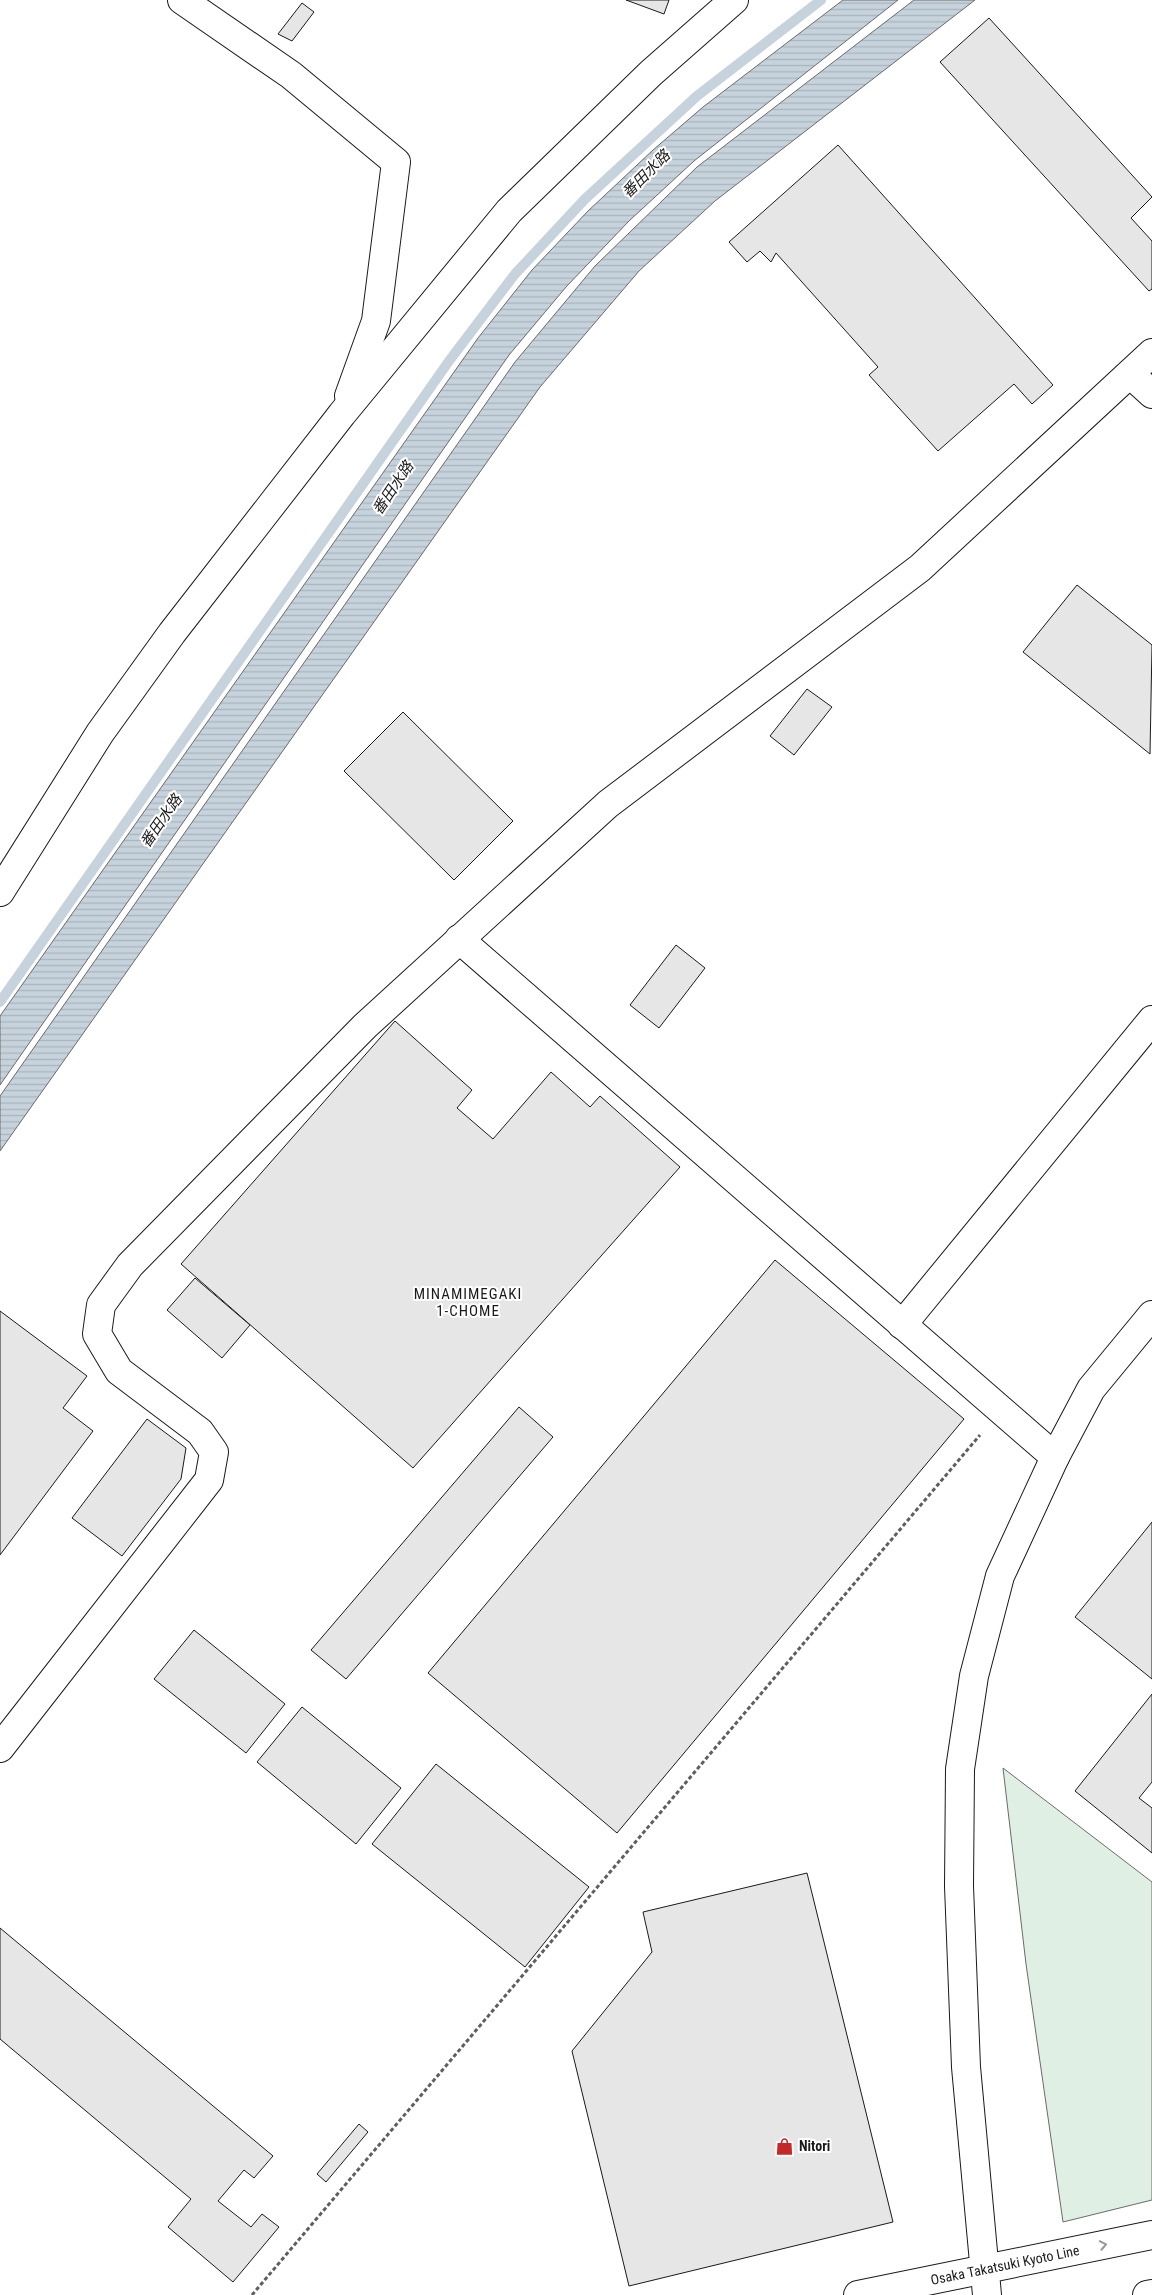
<svg xmlns="http://www.w3.org/2000/svg" width="1152" height="2295" font-family="'Roboto Condensed','Noto Sans JP',sans-serif">
<style>
.park{fill:#e0efe3;stroke:#6a6a6a}
.water{fill:url(#water-rules);stroke:#6a6a6a}
.lines{fill:none;stroke-linecap:round;stroke-linejoin:round}
.stream{stroke:#c6d2dc;stroke-width:10}
.building{fill:#e6e6e6;stroke:#1a1a1a}
.street-casing{stroke:#1a1a1a;stroke-width:30}
.secondary-casing{stroke:#1a1a1a;stroke-width:30}
.primary-casing{stroke:#1a1a1a;stroke-width:30}
.path{stroke:#5f5f5f;stroke-width:3;stroke-dasharray:4 2.5;stroke-linecap:butt}
.street{stroke:#fff;stroke-width:28}
.secondary{stroke:#fff;stroke-width:28}
.primary{stroke:#fff;stroke-width:28}
.oneway{stroke:#989898}
.labels{text-anchor:middle;dominant-baseline:central;stroke-width:4;stroke-linejoin:round;paint-order:stroke}
.poi-label{font-size:14px;font-weight:bold;fill:#1a1a1a;stroke:#fff;text-anchor:start}
.street-label{font-size:14px;fill:#1a1a1a;stroke:#fff}
.water-label{font-size:15px;font-style:italic;fill:#1a1a1a;stroke:#fff}
.neighbourhood-label{font-size:15px;letter-spacing:1px;fill:#1a1a1a;stroke:#fff}
</style>
<defs>
<pattern id="water-rules" width="6" height="5" patternUnits="userSpaceOnUse" patternTransform="scale(1.25)"><rect width="6" height="5" fill="#c6d2dc"/><path d="M0 2.5h6" fill="none" stroke="#aab4bc"/></pattern>
</defs>
<rect width="100%" height="100%" fill="#fff"/>
<polygon class="park" points="1003,1768 1152,1882 1152,2200 1063,2222 1026,1964"/>
<g class="water">
<polygon points="843,0 898,0 694,161 629,221 566,287 509,355 0,1085 0,1016 478,338 532,270 588,211 653,150 703,107"/>
<polygon points="914,0 975,0 715,201 639,271 540,387 0,1151 0,1096 515,362 595,266 697,167"/>
</g>
<g class="lines">
<polyline class="stream" points="0,1002 449,361 515,274 585,199 697,96 821,0"/>
</g>
<g class="building">
<polygon points="626,0 669,0 664,14"/>
<polygon points="302,3 314,12 292,41 278,34"/>
<polygon points="989,18 1152,197 1131,218 1152,241 1152,289 1149,291 940,62"/>
<polygon points="838,145 1053,385 1032,404 1014,384 938,451 869,375 878,367 776,253 771,262 760,251 747,262 729,242"/>
<polygon points="1077,585 1152,645 1150,754 1023,652"/>
<polygon points="807,689 832,707 794,755 770,736"/>
<polygon points="403,712 513,821 454,880 344,771"/>
<polygon points="676,945 705,968 659,1028 630,1005"/>
<polygon points="395,1021 472,1090 457,1108 493,1139 551,1072 590,1107 600,1096 680,1167 413,1468 181,1264"/>
<polygon points="775,1260 964,1419 617,1833 428,1673"/>
<polygon points="195,1278 250,1325 222,1358 167,1310"/>
<polygon points="0,1311 87,1376 63,1408 93,1431 0,1555"/>
<polygon points="519,1407 553,1437 346,1679 311,1650"/>
<polygon points="147,1419 186,1448 181,1479 122,1556 72,1518"/>
<polygon points="1152,1522 1152,1679 1075,1617"/>
<polygon points="194,1630 285,1704 246,1753 154,1679"/>
<polygon points="1152,1694 1152,1782 1139,1798 1152,1808 1152,1853 1075,1791"/>
<polygon points="302,1707 401,1788 356,1844 257,1762"/>
<polygon points="436,1764 589,1887 525,1967 372,1844"/>
<polygon points="807,1873 893,2222 629,2286 572,2051 652,1952 643,1912"/>
<polygon points="0,1928 273,2156 254,2178 244,2170 218,2201 251,2227 262,2214 279,2227 233,2282 168,2227 191,2199 0,2039"/>
<polygon points="359,2124 368,2132 326,2182 317,2174"/>
</g>
<g class="lines">
<defs>
<g id="street">
<polyline points="182,0 291,75 396,162 376,321 349,396"/>
<polyline points="1130,374 1152,394"/>
<polyline points="0,892 100,733 172,633 342,414 509,211 651,73 734,0"/>
<polyline points="459,939 1055,1457"/>
<polyline points="902,1325 1152,1020"/>
</g>
<g id="secondary">
<polyline points="0,1748 209,1480 214,1452 200,1432 119,1371 97,1334 101,1305 130,1265 365,1026 608,804 920,568 1152,353"/>
<polyline points="987,2295 966,2067 959,1886 960,1769 974,1676 1000,1576 1055,1457 1091,1389 1152,1315"/>
</g>
<g id="primary">
<path id="s1" d="M 858,2295 L 1152,2235"/>
<polyline points="1147,2295 1152,2294"/>
</g>
</defs>
<use href="#street" class="street-casing"/>
<use href="#secondary" class="secondary-casing"/>
<use href="#primary" class="primary-casing"/>
<polyline class="path" points="252,2295 980,1435"/>
<use href="#street" class="street"/>
<use href="#secondary" class="secondary"/>
<use href="#primary" class="primary"/>
</g>
<defs><path id="oneway-chevron" d="M-2-3.5L2.5 0L-2 3.5" fill="none" stroke-width="1.6" stroke-linecap="round" stroke-linejoin="round" transform="scale(1.25)"/></defs>
<use class="oneway" href="#oneway-chevron" transform="translate(1103 2245) rotate(-11)"/>
<defs>
<symbol id="shop-bare" viewBox="-9 -9 18 18"><path d="M-5-2.5h2.3a2.7 3.5 0 0 1 5.4 0H5L5.5 6h-11ZM-1.5-2.5h3a1.5 2.3 0 0 0-3 0Z" fill="#c62828" stroke="#fff" stroke-width="2.5" paint-order="stroke"/></symbol>
</defs>
<g fill-rule="evenodd">
<use href="#shop-bare" x="772" y="2134" width="25" height="25"/>
</g>
<g class="labels">
<g class="poi-label">
<text x="799" y="2146">Nitori</text>
</g>
<g class="street-label">
<text stroke="none"><textPath href="#s1" startOffset="150">Osaka Takatsuki Kyoto Line</textPath></text>
</g>
<g class="water-label">
<text transform="translate(646 174) rotate(-45)">番田水路</text>
<text transform="translate(393 488) rotate(-56)">番田水路</text>
<text transform="translate(161 821) rotate(-55)">番田水路</text>
</g>
<g class="neighbourhood-label">
<text x="468" y="1294">MINAMIMEGAKI<tspan x="468" dy="17">1-CHOME</tspan></text>
</g>
</g>
</svg>
